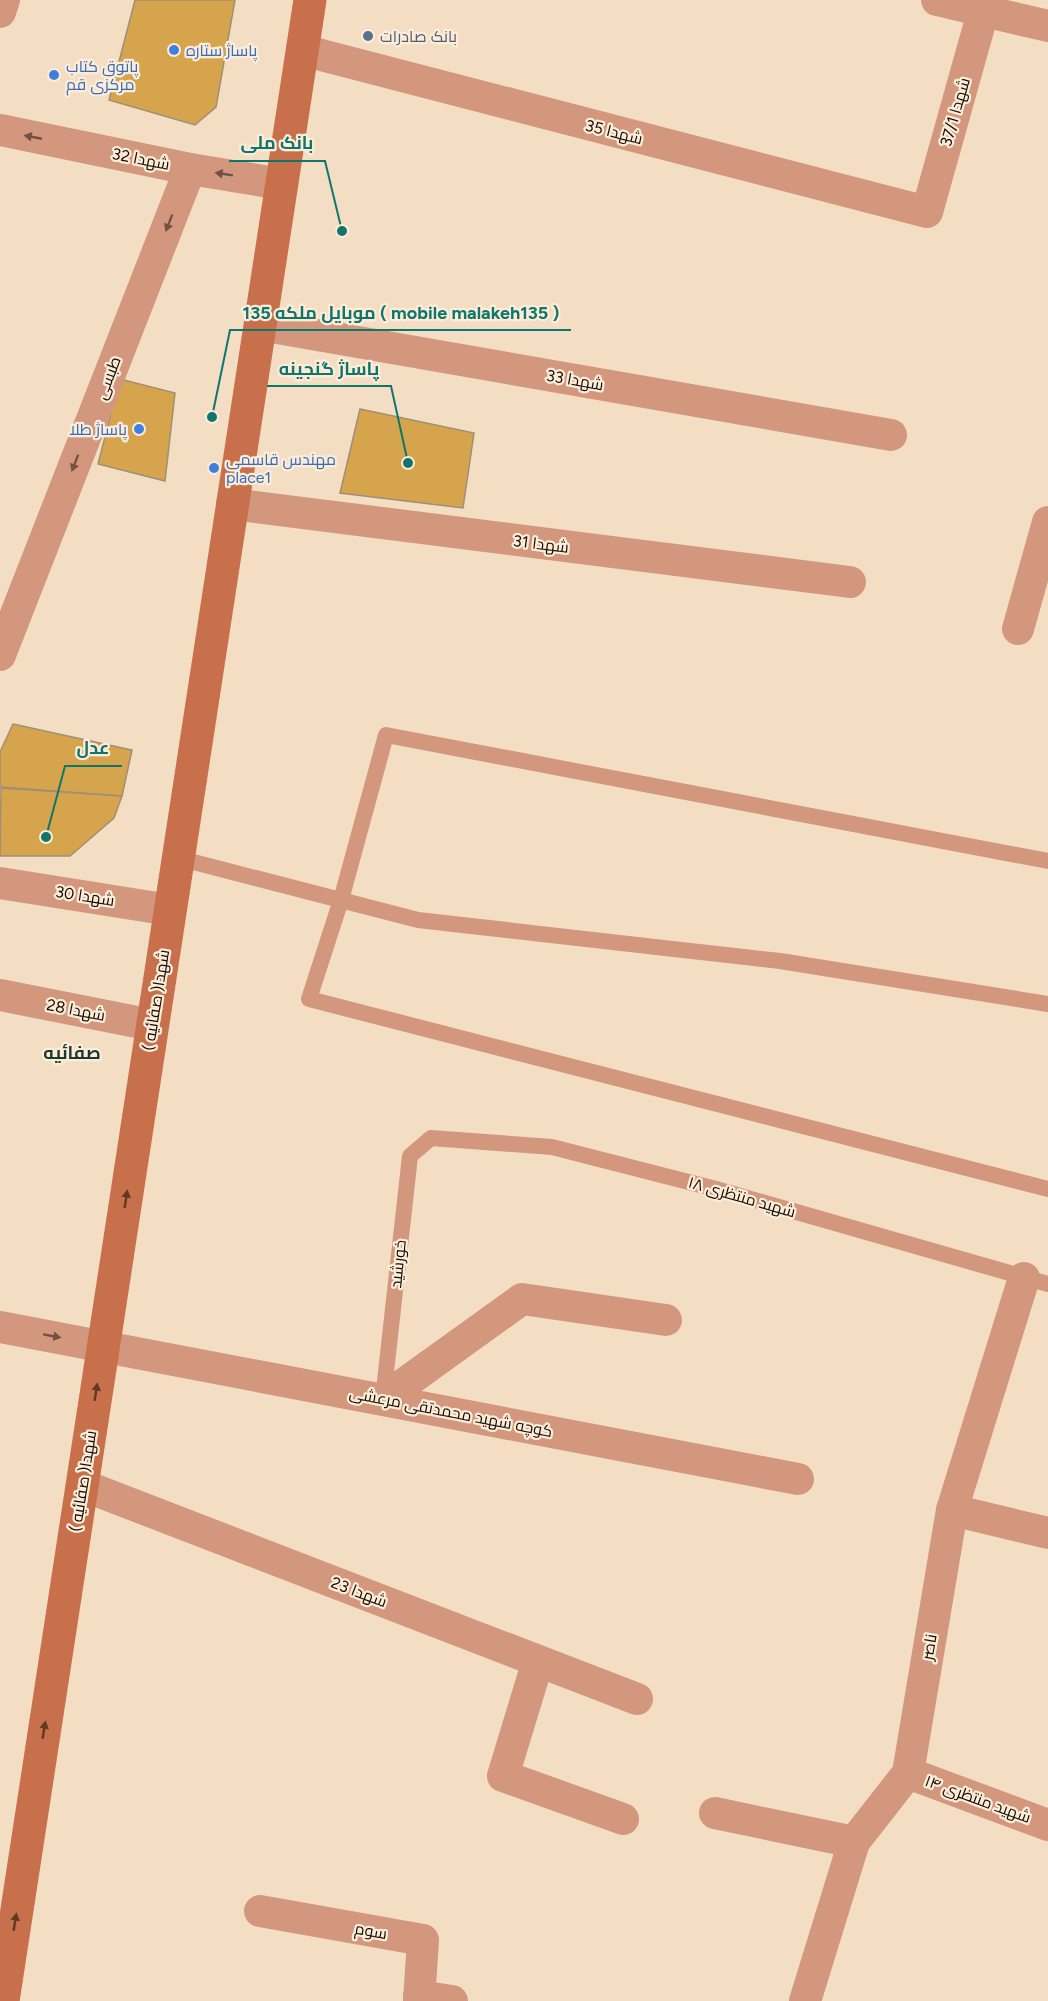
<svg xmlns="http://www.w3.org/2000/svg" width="1048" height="2001" font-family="Figtree,Cairo,sans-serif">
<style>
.building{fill:#d6a44d;stroke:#9f8f75;stroke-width:1.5}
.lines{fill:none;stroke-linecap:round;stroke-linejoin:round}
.service{stroke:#d3977e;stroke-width:16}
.minor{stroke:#d3977e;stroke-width:32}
.secondary{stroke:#c7704b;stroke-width:33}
.oneway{fill:#735242}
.oneway2{fill:#643924}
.service-dot{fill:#5c6f8a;stroke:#fdecd7;stroke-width:2}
.shop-dot{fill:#3f7fe0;stroke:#fdecd7;stroke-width:2}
.labels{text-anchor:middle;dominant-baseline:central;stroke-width:4.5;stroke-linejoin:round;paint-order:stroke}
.service-label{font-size:16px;fill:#4e5e75;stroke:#fdecd7;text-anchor:start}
.shop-label{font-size:16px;fill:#366cbe;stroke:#fdecd7;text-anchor:start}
.street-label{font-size:16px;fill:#130c05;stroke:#fdecd7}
.neighbourhood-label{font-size:18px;font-weight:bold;fill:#183932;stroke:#fdecd7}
.leader{fill:none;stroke:#0f766e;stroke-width:2}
.callout-dot{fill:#0f766e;stroke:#fdecd7;stroke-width:2}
.callout-label{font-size:18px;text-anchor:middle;font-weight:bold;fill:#0f766e;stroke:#fdecd7;stroke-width:4.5;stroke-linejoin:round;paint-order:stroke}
</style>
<rect width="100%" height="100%" fill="#f3dec4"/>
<g class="building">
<polygon points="135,0 235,0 216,107 195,125 109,100"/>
<polygon points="120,379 175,393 165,481 98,464"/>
<polygon points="360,409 474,433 463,508 340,493"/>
<polygon points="13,724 132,750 122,796 0,787 0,752"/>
<polygon points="1,788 122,796 114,818 70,856 0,856"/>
</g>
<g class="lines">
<g class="service">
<polyline points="178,858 418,920 780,961 1048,1004"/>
<polyline points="1048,861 386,735 341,900 309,999 1048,1189"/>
<polyline points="383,1399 410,1156 431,1138 552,1147 716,1189 1048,1284"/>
</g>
<g class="minor">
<polyline points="937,0 1048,26"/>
<polyline points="0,12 4,0"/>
<polyline points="302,50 927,212 983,12"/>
<polyline points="0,130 190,169 282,184"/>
<polyline points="260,325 891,435"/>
<polyline points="232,504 850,582"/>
<polyline points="1018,629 1048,522"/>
<polyline points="0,655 190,169"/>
<polyline points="0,883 170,910"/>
<polyline points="0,995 152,1025"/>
<polyline points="0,1327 798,1479"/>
<polyline points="383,1399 522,1299 666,1320"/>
<polyline points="82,1485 637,1699"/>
<polyline points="952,1510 1048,1533"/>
<polyline points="538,1661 503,1776 623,1819"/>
<polyline points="908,1773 1048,1825"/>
<polyline points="715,1813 854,1842"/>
<polyline points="260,1911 423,1940 419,2001"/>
<polyline points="419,1996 452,2001"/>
<polyline points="805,2001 854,1842 908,1773 952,1510 1024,1278"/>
</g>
<polyline class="secondary" points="3,2001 310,0"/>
</g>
<defs><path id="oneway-solid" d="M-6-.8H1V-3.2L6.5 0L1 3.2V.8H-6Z" transform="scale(1.5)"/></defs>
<g class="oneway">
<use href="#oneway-solid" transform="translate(33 137) rotate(-169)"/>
<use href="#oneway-solid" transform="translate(224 174) rotate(-171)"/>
<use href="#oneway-solid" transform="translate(169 223) rotate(111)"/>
<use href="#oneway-solid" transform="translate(75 463) rotate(111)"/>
<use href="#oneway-solid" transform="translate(52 1336) rotate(10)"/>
</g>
<g class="oneway2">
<use href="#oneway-solid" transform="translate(126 1199) rotate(-81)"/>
<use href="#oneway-solid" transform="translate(96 1392) rotate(-81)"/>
<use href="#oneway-solid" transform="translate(44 1730) rotate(-81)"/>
<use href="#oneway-solid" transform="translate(15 1922) rotate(-81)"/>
</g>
<circle class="service-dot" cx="368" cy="36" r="6"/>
<g class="shop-dot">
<circle cx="174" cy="50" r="6"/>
<circle cx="54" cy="75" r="6"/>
<circle cx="139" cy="429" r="6"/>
<circle cx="214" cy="468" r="6"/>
</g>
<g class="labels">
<g class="service-label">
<text x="380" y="36">بانک صادرات</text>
</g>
<g class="shop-label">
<text x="186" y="50">پاساژ ستاره</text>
<text x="66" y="66">پاتوق کتاب<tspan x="66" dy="18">مرکزی قم</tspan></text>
<text x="127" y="429" text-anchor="end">پاساژ طلا</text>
<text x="226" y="459">مهندس قاسمی<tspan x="226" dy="18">place1</tspan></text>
</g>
<g class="street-label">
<text transform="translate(955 112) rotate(-74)">شهدا 37/1</text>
<text transform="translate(614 132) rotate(14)">شهدا 35</text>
<text transform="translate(141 159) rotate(11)">شهدا 32</text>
<text transform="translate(108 378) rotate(-69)">طبسی</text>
<text transform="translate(575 380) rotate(10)">شهدا 33</text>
<text transform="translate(541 544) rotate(7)">شهدا 31</text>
<text transform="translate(85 896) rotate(9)">شهدا 30</text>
<text transform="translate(156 1000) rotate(-81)">شهدا( صفائیه )</text>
<text transform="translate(76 1010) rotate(11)">شهدا 28</text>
<text transform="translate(742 1197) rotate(16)">شهید منتظری ۱۸</text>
<text transform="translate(398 1264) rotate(-84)">خورشید</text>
<text transform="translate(451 1412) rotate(11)">کوچه شهید محمدتقی مرعشی</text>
<text transform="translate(83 1481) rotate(-81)">شهدا( صفائیه )</text>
<text transform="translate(359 1592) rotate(21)">شهدا 23</text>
<text transform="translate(929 1647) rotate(-80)">ناصر</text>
<text transform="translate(978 1799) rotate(20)">شهید منتظری ۱۴</text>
<text transform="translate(371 1931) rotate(10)">سوم</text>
</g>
<g class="neighbourhood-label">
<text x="72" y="1053">صفائیه</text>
</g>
</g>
<path class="leader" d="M342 231L325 161H229M212 417L230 330H571M408 463L391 386H267M46 837L65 766H122"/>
<g class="callout-dot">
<circle cx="342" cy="231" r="6"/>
<circle cx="212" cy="417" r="6"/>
<circle cx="408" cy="463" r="6"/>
<circle cx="46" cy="837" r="6"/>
</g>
<g class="callout-label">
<text x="277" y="149">بانک ملی</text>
<text x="401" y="319">موبایل ملکه 135 ( mobile malakeh135 )</text>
<text x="329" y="375">پاساژ گنجینه</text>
<text x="93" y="754">عدل</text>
</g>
</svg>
